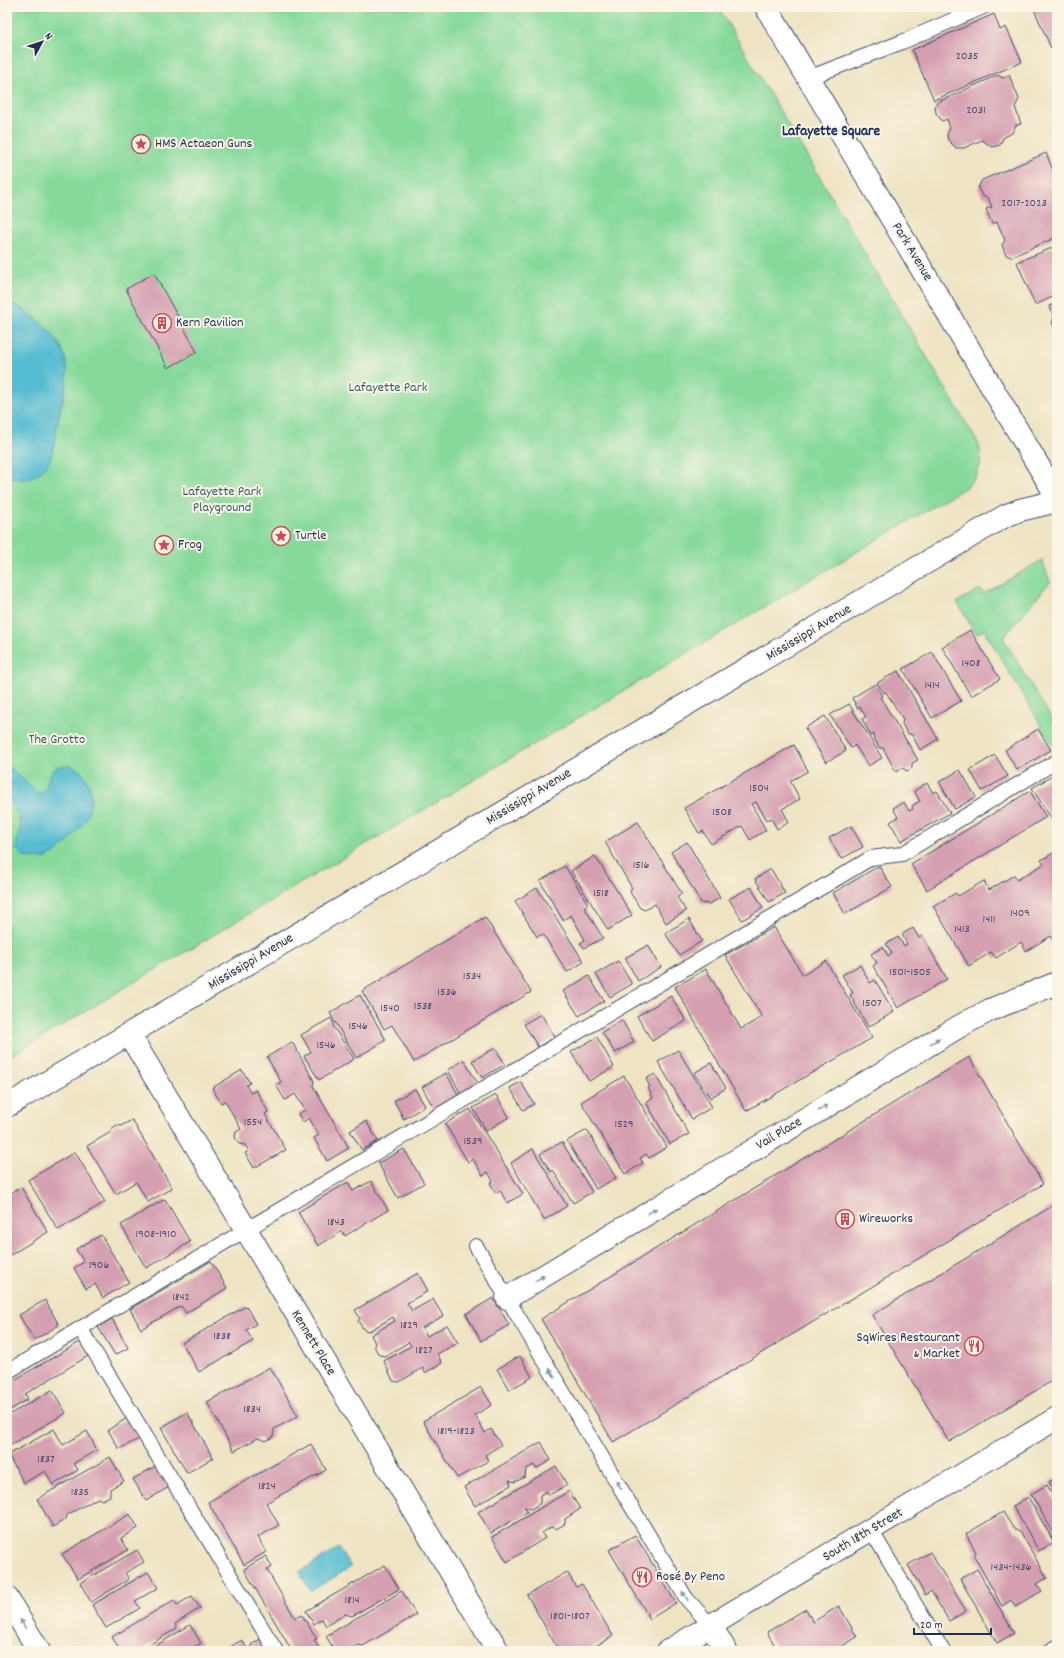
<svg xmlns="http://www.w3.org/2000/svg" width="1064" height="1658" font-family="Dekko,sans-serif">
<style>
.green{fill:#86d99b;stroke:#50847c}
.water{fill:#55bcd3;stroke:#387698}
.building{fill:#d49fb0}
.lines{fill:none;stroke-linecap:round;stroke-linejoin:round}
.lane-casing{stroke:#3b4a6d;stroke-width:16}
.street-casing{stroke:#3b4a6d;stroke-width:24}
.lane{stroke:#fff;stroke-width:14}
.street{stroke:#fff;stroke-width:22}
.oneway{fill:#8d97ae}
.labels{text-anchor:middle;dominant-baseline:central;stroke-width:4;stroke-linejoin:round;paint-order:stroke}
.number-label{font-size:12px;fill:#494b72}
.poi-label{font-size:14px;fill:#1b2f5e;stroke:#fcf5e5;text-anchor:start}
.street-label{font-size:14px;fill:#1b2f5e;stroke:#fcf5e5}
.park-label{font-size:14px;fill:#365a6d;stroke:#fcf5e5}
.neighbourhood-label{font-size:15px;font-weight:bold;fill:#1b2f5e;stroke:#fcf5e5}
</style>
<rect width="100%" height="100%" fill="#fcf5e5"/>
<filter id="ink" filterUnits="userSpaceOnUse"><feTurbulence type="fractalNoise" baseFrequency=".025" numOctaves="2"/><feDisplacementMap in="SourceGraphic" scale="8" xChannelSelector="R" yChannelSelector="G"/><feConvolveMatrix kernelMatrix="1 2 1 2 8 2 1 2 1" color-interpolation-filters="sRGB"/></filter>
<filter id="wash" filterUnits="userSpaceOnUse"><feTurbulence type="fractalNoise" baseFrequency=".012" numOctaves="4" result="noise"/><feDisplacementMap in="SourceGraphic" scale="16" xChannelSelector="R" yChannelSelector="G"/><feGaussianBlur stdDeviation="0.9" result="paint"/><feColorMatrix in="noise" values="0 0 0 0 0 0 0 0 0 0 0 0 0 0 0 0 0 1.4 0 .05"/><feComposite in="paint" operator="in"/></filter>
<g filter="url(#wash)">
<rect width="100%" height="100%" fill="#eee3c2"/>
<g class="green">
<path d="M 7,7 L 718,7 L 978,443 C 984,461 980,475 966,487 L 7,1058 Z"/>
<polygon points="1042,560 1050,582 1003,638 1057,728 1057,752 984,630 976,634 957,602 980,589 984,594"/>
</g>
<g class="water">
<path d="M 7,301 C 30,312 57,331 65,357 C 71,379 62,399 58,420 C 53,441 56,465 34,476 C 25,480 16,480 7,477 Z"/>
<path d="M 7,765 L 35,791 L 40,793 L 45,789 L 51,773 L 57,767 L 70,765 L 79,770 L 86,778 L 91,790 L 91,800 L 89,811 L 85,821 L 70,840 L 55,853 L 44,859 L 24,857 L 16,849 C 16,840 22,831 20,822 C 18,813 12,805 8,797 C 5,791 7,773 7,765 Z"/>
<polygon points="339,1548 351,1567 311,1591 299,1572"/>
</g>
<g id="blocks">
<g class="building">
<polygon points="1033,7 1057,7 1057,46 1051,48"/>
<polygon points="994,14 1000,30 1006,27 1022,62 934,100 912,50"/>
<polygon points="998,75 1003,78 1009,75 1019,99 1015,107 1021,124 1016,125 1012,133 1003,138 1000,145 992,147 982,140 964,148 956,148 948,140 947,135 950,128 947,119 942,121 936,113 935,106 938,102"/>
<polygon points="1046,153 1057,180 1057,237 1011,257 1006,255 1002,245 1005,240 997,222 992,224 986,209 992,207 988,198 982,196 978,188 982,180"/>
<polygon points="1057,246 1057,295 1035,305 1017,262"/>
<polygon points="154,273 197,352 168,368 126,289"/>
<polygon points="1057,303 1057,330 1052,323 1054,318 1049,306"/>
<polygon points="970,630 1000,679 971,696 942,647"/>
<polygon points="932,652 961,701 932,718 903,669"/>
<polygon points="898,671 938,739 920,750 912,735 907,733 902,724 903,719 886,692 884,693 877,683"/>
<polygon points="875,684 882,696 880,697 918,760 912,763 912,768 907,771 902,768 896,772 883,748 879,748 875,740 874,734 871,736 862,719 866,717 860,707 858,709 852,698"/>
<polygon points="849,704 882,758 868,766 855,745 851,748 830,715"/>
<polygon points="825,716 846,751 826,762 805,728"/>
<polygon points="1038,729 1051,750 1017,770 1005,750"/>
<polygon points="794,745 808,771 790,781 800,799 782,809 789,822 777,829 771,818 767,820 756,802 751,804 766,830 750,840 742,826 711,844 703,831 699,833 684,808"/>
<polygon points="995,755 1008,776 982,791 970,770"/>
<polygon points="960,770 976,797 955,809 939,782"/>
<polygon points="1057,773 1057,825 1056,826 1032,788"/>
<polygon points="927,783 933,793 937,791 950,813 901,841 890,822 898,817 893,808 904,802 909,811 913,809 912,806 920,801 914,791"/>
<polygon points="1030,791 1046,817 927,890 911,864"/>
<polygon points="638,822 682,894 677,897 686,911 666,923 655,904 645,910 640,908 630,892 632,888 605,842"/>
<polygon points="851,826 863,847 841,859 829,838"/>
<polygon points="687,842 720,898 709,904 701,903 671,852"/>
<polygon points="1057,851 1057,942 1054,943 1051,936 1026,951 1021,942 996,958 991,952 969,966 933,906 956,893 958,896 984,881 989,890 1014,875 1017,880 1044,864 1041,860"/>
<polygon points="595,856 632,915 608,930 571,871"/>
<polygon points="565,866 588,904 584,907 603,938 584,948 580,943 585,940 571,915 563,920 540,881"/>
<polygon points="879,866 892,887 845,914 833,893"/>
<polygon points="771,869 785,893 769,902 755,879"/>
<polygon points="751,887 763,908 742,920 729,899"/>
<polygon points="537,888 584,962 567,972 543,934 537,937 515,901"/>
<polygon points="485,917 531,992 414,1062 392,1025 384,1029 362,991"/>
<polygon points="689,919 702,941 679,955 665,933"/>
<polygon points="774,927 803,975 826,961 872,1038 746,1111 675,987 706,969 741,1029 762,1017 725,955"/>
<polygon points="913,928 919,938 922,936 947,979 898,1008 873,966 877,963 871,954 883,947 888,956 892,953 886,944 898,937 904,946 907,944 902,934"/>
<polygon points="648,945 661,967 638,981 625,958"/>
<polygon points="618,961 632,984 610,997 596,974"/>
<polygon points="860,965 870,983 875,980 894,1012 868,1027 850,995 853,993 842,975"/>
<polygon points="589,976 604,1001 579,1016 563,991"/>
<polygon points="360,995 386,1040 356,1058 330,1013"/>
<polygon points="671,996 686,1021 652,1041 637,1016"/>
<polygon points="541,1014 555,1037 538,1047 524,1024"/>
<polygon points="331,1018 334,1024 333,1026 354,1059 319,1080 304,1056 311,1052 301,1035"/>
<polygon points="622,1020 634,1042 615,1053 602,1032"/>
<polygon points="597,1037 614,1067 589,1081 571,1052"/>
<polygon points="292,1042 314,1081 313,1086 349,1148 327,1161 314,1138 319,1135 309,1118 303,1122 298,1114 305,1110 295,1094 285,1100 276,1085 281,1082 267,1057"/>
<polygon points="495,1048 505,1064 482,1078 472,1061"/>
<polygon points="678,1050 712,1107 692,1119 658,1062"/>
<polygon points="969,1057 1043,1184 613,1442 541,1319"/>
<polygon points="464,1060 478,1084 461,1094 448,1070"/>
<polygon points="711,1063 726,1088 710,1098 694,1073"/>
<polygon points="242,1070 250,1083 246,1085 251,1093 256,1090 268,1112 265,1114 286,1150 254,1168 245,1153 249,1151 245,1145 239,1144 235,1137 236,1132 241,1129 225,1101 221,1103 212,1088"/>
<polygon points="446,1073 459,1096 435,1110 422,1087"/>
<polygon points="655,1074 689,1134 670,1144 646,1102 653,1098 648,1088 650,1087 646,1079"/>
<polygon points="624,1076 667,1147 649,1158 646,1154 640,1158 643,1163 625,1174 581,1102"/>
<polygon points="521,1082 534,1104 523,1110 510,1088"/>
<polygon points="415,1089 425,1106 404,1119 394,1101"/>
<polygon points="496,1095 509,1117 486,1131 473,1108"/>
<polygon points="470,1109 523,1194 507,1203 500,1190 496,1193 490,1183 493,1181 488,1172 483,1176 473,1159 468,1162 445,1124"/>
<polygon points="132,1120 172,1188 148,1202 136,1182 116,1194 87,1146 111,1132 111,1129 117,1125 121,1126"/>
<polygon points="366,1121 378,1141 362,1150 350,1131"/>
<polygon points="587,1130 616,1178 596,1189 567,1141"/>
<polygon points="562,1142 592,1192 573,1203 553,1170 551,1172 540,1154"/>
<polygon points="404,1149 424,1183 398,1198 378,1163"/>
<polygon points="533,1149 567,1206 544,1220 511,1163"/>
<polygon points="75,1152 105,1202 58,1230 28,1180"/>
<polygon points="371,1181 388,1210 345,1236 342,1231 318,1246 298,1212 348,1182 353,1191"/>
<polygon points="21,1187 48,1232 7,1257 7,1195"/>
<polygon points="165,1199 190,1242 146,1268 121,1225"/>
<polygon points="1054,1205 1057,1211 1057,1378 949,1442 872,1315"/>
<polygon points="101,1235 129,1282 103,1298 95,1284 86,1289 74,1268 84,1262 76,1249"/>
<polygon points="211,1261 227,1288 186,1313 181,1306 141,1329 130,1309"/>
<polygon points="418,1273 428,1291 407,1303 412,1311 433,1299 443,1316 422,1328 427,1336 447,1325 458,1343 437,1354 442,1363 425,1373 423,1368 399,1382 393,1381 384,1361 411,1346 409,1342 385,1356 379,1355 374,1346 375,1343 371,1335 395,1321 393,1317 369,1331 364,1330 358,1321 360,1318 355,1310"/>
<polygon points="493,1298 509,1325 481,1341 466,1314"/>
<polygon points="45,1300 59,1325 34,1340 19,1315"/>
<polygon points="246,1306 256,1324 246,1330 253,1341 199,1372 182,1343"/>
<polygon points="112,1319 128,1348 115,1355 98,1327"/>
<polygon points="80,1342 88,1356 25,1394 28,1399 7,1412 7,1384"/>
<polygon points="520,1356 532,1377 509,1390 497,1369"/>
<polygon points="270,1367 298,1416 274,1429 273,1437 266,1441 258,1438 234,1451 207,1402"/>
<polygon points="481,1387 492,1405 475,1415 485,1433 491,1429 501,1445 485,1455 488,1461 457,1478 423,1421"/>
<polygon points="52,1390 66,1413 7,1447 7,1416"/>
<polygon points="187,1412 213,1458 187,1473 161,1428"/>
<polygon points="127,1418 139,1439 119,1449 108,1430"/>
<polygon points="54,1429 63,1445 87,1431 97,1450 74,1463 78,1470 53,1485 45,1471 24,1483 8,1455"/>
<polygon points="541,1442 551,1460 536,1469 534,1465 526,1469 525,1477 515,1482 509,1480 511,1485 475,1506 464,1487"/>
<polygon points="311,1444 326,1470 266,1503 279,1525 258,1537 266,1552 244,1565 208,1502"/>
<polygon points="110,1457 124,1481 110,1489 110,1496 102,1500 98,1498 67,1515 66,1519 53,1527 37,1499"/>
<polygon points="156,1466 169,1487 146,1501 133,1479"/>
<polygon points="556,1466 567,1485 549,1495 547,1491 540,1495 540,1503 531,1509 524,1507 527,1512 491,1533 478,1512"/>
<polygon points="1057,1478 1057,1495 1049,1482"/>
<polygon points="1047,1485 1057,1503 1057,1539 1031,1494"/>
<polygon points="569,1491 580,1509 565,1519 565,1524 556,1529 551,1527 542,1533 545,1538 507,1562 492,1537"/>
<polygon points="1028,1497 1054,1542 1039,1551 1013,1506"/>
<polygon points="1003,1512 1014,1529 1021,1533 1047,1578 1037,1584 1042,1591 1015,1607 1011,1600 1002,1606 974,1556 976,1552 966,1534"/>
<polygon points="130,1514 138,1528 121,1538 128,1550 78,1579 62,1554"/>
<polygon points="635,1535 676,1603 650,1619 609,1550"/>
<polygon points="137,1550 144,1562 125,1573 129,1579 91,1602 80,1583"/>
<polygon points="930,1552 966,1611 949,1621 931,1591 925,1595 908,1565"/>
<polygon points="266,1556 272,1567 267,1570 295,1618 302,1615 317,1639 314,1640 321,1651 292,1651 244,1569"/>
<polygon points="385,1565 399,1589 352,1616 345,1614 326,1626 322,1619 314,1624 306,1611"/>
<polygon points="977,1569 1014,1633 997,1643 960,1579"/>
<polygon points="148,1572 158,1588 135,1601 140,1608 106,1628 92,1605"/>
<polygon points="567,1572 576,1587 582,1584 613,1636 587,1651 559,1651 527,1595"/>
<polygon points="402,1591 416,1615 363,1646 358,1645 348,1651 335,1651 326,1636"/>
<polygon points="192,1596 200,1608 175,1624 177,1628 139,1651 120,1651 112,1637 174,1600 177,1605"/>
<polygon points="839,1606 857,1637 834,1651 778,1651 767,1632 806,1609 813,1622"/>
<polygon points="190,1625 201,1643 188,1651 147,1651"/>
<polygon points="262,1638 270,1651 254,1651 251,1645"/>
<polygon points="242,1640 248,1650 223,1651"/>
</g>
</g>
</g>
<g filter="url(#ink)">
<use href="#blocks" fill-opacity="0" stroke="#3b4a6d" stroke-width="1"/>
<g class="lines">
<defs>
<g id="lane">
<polyline points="808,78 902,42 983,7"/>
<polyline points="476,1246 686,1598 711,1626"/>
<polyline points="80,1328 276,1651"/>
<polyline points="7,1372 871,858 902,854 1057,761"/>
<polyline points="871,1530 943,1651"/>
<polyline points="1050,1651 1057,1647"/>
</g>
<g id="street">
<polyline points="766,7 1057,497"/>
<polyline points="129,1034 498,1651"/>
<polyline points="7,1106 1005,516 1020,510 1057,501"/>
<polyline points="507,1298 960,1026 990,1010 1057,983"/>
<polyline points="7,1598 39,1651"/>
<polyline points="711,1626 726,1651"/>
<polyline points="668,1651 1057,1418"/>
</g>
</defs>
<use href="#lane" class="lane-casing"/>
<use href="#street" class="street-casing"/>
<use href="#lane" class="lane"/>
<use href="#street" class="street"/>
</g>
<defs><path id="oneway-solid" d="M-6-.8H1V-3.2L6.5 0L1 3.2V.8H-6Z"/></defs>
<g class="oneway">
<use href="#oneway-solid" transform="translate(935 1041) rotate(-31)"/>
<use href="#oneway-solid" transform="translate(823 1108) rotate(-31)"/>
<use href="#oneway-solid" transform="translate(652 1211) rotate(-31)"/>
<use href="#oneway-solid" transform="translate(540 1278) rotate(-31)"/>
<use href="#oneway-solid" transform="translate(552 1373) rotate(-121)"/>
<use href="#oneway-solid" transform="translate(619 1485) rotate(-121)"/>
<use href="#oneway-solid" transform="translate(685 1596) rotate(-123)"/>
<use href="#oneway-solid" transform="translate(23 1624) rotate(-121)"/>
</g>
</g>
<defs>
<symbol id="sight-ring" viewBox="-11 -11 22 22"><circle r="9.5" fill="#fcf5e5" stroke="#d1495b" stroke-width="1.5"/><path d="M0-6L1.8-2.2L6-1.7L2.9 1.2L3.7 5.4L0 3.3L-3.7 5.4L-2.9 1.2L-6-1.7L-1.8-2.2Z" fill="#d1495b"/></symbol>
<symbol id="building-ring" viewBox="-11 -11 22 22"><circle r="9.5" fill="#fcf5e5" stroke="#d1495b" stroke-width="1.5"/><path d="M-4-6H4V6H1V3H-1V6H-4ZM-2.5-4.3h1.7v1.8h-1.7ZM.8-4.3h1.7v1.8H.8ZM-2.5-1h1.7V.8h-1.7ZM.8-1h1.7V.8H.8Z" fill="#d1495b"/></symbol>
<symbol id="restaurant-ring" viewBox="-11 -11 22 22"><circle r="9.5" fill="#fcf5e5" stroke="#d1495b" stroke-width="1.5"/><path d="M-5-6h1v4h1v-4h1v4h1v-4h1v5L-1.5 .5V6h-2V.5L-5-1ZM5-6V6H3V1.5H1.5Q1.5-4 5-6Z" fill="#d1495b"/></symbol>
</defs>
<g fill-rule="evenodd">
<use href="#sight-ring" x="130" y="133" width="22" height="22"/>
<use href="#building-ring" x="151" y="312" width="22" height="22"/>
<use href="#sight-ring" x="270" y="525" width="22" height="22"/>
<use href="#sight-ring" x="153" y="534" width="22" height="22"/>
<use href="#building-ring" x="834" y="1208" width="22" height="22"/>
<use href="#restaurant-ring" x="963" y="1335" width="22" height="22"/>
<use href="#restaurant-ring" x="631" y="1566" width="22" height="22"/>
</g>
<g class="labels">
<g class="number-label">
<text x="967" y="56">2035</text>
<text x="976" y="110">2031</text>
<text x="1024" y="203">2017-2023</text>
<text x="971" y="663">1408</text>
<text x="932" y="685">1414</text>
<text x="759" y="788">1504</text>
<text x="722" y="812">1508</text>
<text x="641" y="865">1516</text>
<text x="601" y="893">1518</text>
<text x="1020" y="913">1409</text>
<text x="989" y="919">1411</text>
<text x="962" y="929">1413</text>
<text x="910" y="972">1501-1505</text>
<text x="472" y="976">1534</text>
<text x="447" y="992">1536</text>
<text x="872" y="1003">1507</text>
<text x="423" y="1006">1538</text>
<text x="390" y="1008">1540</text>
<text x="358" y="1026">1546</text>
<text x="326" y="1045">1546</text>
<text x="253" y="1122">1554</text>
<text x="624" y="1124">1529</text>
<text x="473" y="1141">1539</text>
<text x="336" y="1222">1843</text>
<text x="156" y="1234">1908-1910</text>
<text x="99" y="1265">1906</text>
<text x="181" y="1297">1842</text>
<text x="409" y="1325">1829</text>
<text x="222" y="1336">1838</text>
<text x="424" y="1350">1827</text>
<text x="252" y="1409">1834</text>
<text x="456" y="1431">1819-1823</text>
<text x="46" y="1459">1837</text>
<text x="267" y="1486">1824</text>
<text x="80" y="1492">1835</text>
<text x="1011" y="1567">1434-1436</text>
<text x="352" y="1600">1814</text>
<text x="570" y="1616">1801-1807</text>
</g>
<g class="poi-label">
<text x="155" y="144">HMS Actaeon Guns</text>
<text x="176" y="323">Kern Pavilion</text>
<text x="295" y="536">Turtle</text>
<text x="178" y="545">Frog</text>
<text x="859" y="1219">Wireworks</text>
<text x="960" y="1338" text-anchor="end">SqWires Restaurant<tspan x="960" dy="16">&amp; Market</tspan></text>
<text x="656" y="1577">Rosé By Peno</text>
</g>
<g class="street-label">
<text transform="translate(912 252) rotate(59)">Park Avenue</text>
<text transform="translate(809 633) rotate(-31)">Mississippi Avenue</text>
<text transform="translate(529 797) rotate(-31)">Mississippi Avenue</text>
<text transform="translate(251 962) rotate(-31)">Mississippi Avenue</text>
<text transform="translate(779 1134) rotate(-31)">Vail Place</text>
<text transform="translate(313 1343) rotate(59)">Kennett Place</text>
<text transform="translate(863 1535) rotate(-31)">South 18th Street</text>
</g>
<g class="park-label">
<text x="388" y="388">Lafayette Park</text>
<text x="222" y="492">Lafayette Park<tspan x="222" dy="16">Playground</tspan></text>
<text x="57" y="740">The Grotto</text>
</g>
<g class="neighbourhood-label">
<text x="831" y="132">Lafayette Square</text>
</g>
</g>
<rect width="1064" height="1658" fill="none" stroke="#fcf5e5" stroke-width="24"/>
<g transform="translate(42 42) rotate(50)" stroke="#fcf5e5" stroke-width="3" paint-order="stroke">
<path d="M0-3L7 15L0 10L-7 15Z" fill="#1b2f5e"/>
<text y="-6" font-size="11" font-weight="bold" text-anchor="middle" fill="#1b2f5e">N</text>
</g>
<path d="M914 1628v6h77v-6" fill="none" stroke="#1b2f5e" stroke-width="2"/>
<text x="920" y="1628" font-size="12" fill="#1b2f5e" stroke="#fcf5e5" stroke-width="3" paint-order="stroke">20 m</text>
</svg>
